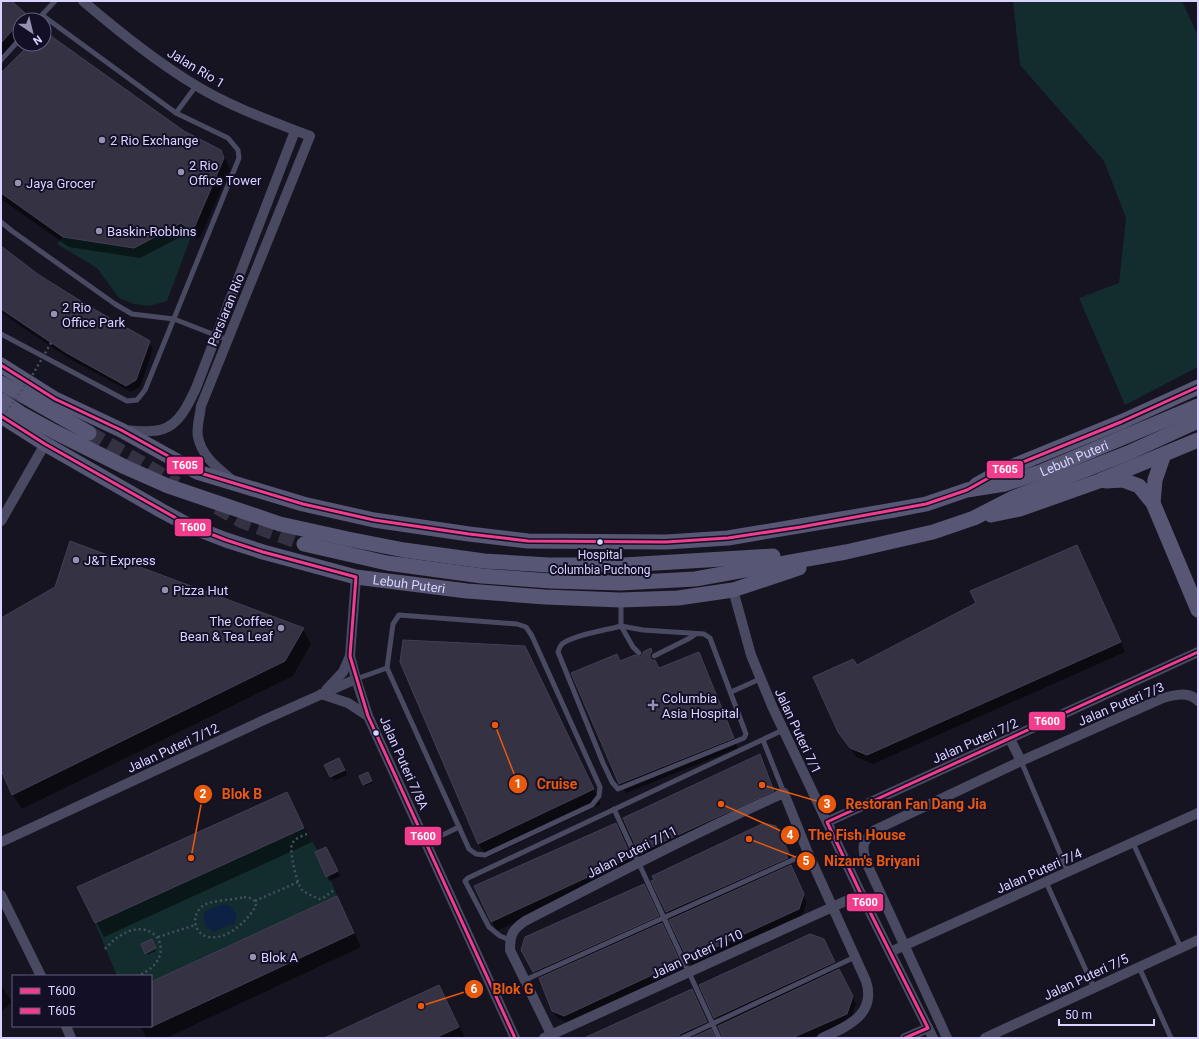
<svg xmlns="http://www.w3.org/2000/svg" width="1199" height="1039" font-family="Roboto,sans-serif">
<style>
.green{fill:#132c2d}
.water{fill:#0d2144}
.shadow{fill:#0007}
.building{fill:#343243;stroke:#433f54}
.lines{fill:none;stroke-linecap:round;stroke-linejoin:round}
.secondary-tunnel{stroke:#333142;stroke-width:15;stroke-dasharray:15 8;stroke-linecap:butt}
.path{stroke:#44505f;stroke-width:2.5;stroke-dasharray:2 3;stroke-linecap:butt}
.lane{stroke:#4a4962;stroke-width:5}
.street{stroke:#4a4962;stroke-width:10}
.secondary{stroke:#575674;stroke-width:15}
.path-bridge{stroke:#44505f;stroke-width:2.5;stroke-dasharray:2 3;stroke-linecap:butt}
.bus-1-casing{stroke:#130f26;stroke-width:6}
.bus-2-casing{stroke:#130f26;stroke-width:6}
.bus-1{stroke:#f23d8d;stroke-width:3}
.bus-2{stroke:#f23d8d;stroke-width:3}
.poi-dot{fill:#9591b1;stroke:#130f26;stroke-width:1.5}
.bus-dot{fill:#d9d4ff;stroke:#130f26;stroke-width:1.5}
.labels{text-anchor:middle;dominant-baseline:central;stroke-width:4;stroke-linejoin:round;paint-order:stroke}
.bus-label{font-size:12px;fill:#d9d4ff;stroke:#130f26}
.street-label{font-size:13px;fill:#d9d4ff;stroke:#130f26}
.poi-label{font-size:13px;fill:#d9d4ff;stroke:#130f26;text-anchor:start}
.leader{fill:none;stroke:#e8590c;stroke-width:1.5}
.callout-dot{fill:#e8590c;stroke:#130f26;stroke-width:1.5}
.mark-label{font-size:12px;text-anchor:middle;font-weight:bold;fill:#fff}
.callout-label{font-size:14px;text-anchor:middle;font-weight:bold;fill:#e8590c;stroke:#130f26;stroke-width:4;stroke-linejoin:round;paint-order:stroke}
.line-badge{stroke:#130f26;stroke-width:1.5}
.badge-label{font-size:11px;text-anchor:middle;font-weight:bold;fill:#fff}
</style>
<rect width="100%" height="100%" fill="#161421"/>
<g class="green">
<polygon points="1013,1 1182,1 1198,36 1198,367 1125,405 1079,298 1119,283 1126,218 1104,161 1020,65"/>
<polygon points="181,223 189,229 195,226 167,301 150,306 134,304 119,298 97,268 57,244 63,237 134,248"/>
<polygon points="304,828 318,851 315,853 326,877 329,876 337,896 151,982 151,976 117,976 95,923"/>
</g>
<path class="water" d="M 222,905 L 229,905 L 237,914 L 234,924 L 223,927 L 214,932 L 206,926 C 198,908 211,910 222,905 Z"/>
<g class="shadow">
<polygon points="1,1 10,1 26,16 29,20 20,20 20,39 1,59"/>
<polygon points="44,33 183,132 221,150 230,169 201,236 196,239 188,233 140,258 69,247 1,199 1,75 32,44 44,44"/>
<polygon points="1,247 39,275 92,309 149,342 153,349 140,387 131,392 70,359 19,325 1,312"/>
<polygon points="1077,546 1082,556 1125,652 873,764 856,757 839,731 977,604"/>
<polygon points="1,619 303,629 311,644 293,676 22,809 13,795 1,767"/>
<polygon points="650,649 660,669 698,653 704,662 738,748 626,793 620,784 573,673 617,655 621,662 641,658"/>
<polygon points="532,662 601,804 487,858 479,844"/>
<polygon points="760,755 764,762 777,798 644,860 624,819"/>
<polygon points="342,763 347,775 334,781 325,765"/>
<polygon points="368,773 373,783 365,786 361,776"/>
<polygon points="286,793 312,842 104,937 78,888"/>
<polygon points="616,824 636,867 497,931 475,886"/>
<polygon points="780,835 792,860 789,862 790,865 807,902 802,916 692,966 653,881"/>
<polygon points="316,853 329,853 340,876 329,881"/>
<polygon points="648,892 683,969 568,1023 557,1018 553,1011 540,977 538,978 522,950"/>
<polygon points="337,898 345,912 361,947 166,1038 147,1038 140,1026 151,1026 151,983"/>
<polygon points="151,941 156,951 147,955 142,944"/>
<polygon points="828,947 856,1004 850,1021 811,1038 724,1038 720,1026 701,986"/>
<polygon points="1,985 12,1002 2,1011 1,1009"/>
<polygon points="439,987 465,1038 327,1038"/>
<polygon points="696,997 714,1038 586,1038"/>
</g>
<g class="building">
<polygon points="1,1 12,1 27,15 22,20 20,20 20,22 1,43"/>
<polygon points="44,31 184,131 221,150 224,158 195,226 189,229 181,223 134,248 63,237 1,193 1,73 30,44 44,44"/>
<polygon points="1,246 39,275 92,308 150,341 136,380 126,386 65,352 1,309"/>
<polygon points="70,541 304,628 285,661 12,795 1,770 1,618 55,587"/>
<polygon points="1077,545 1121,642 867,755 850,748 838,732 813,677 853,659 857,665 976,603 970,591"/>
<polygon points="403,640 525,646 594,789 478,844 400,662"/>
<polygon points="651,648 652,652 650,654 650,657 652,660 655,660 659,668 699,652 734,738 619,784 571,673 617,654 620,661 635,655 640,657 643,654 643,652"/>
<polygon points="760,754 774,791 639,853 623,818"/>
<polygon points="339,758 345,770 330,777 324,765"/>
<polygon points="368,772 372,781 363,785 359,776"/>
<polygon points="287,792 304,828 95,923 77,887"/>
<polygon points="616,823 631,857 491,922 474,886"/>
<polygon points="764,823 776,826 789,853 786,854 788,858 666,912 651,881 654,880 652,876"/>
<polygon points="326,847 338,871 326,877 315,852"/>
<polygon points="791,865 804,894 799,909 688,960 669,920"/>
<polygon points="644,884 659,916 533,972 521,950 525,937"/>
<polygon points="337,896 354,933 151,1027 151,982"/>
<polygon points="662,923 680,962 564,1016 552,1011 539,978"/>
<polygon points="810,934 824,939 835,962 714,1018 699,985"/>
<polygon points="152,939 156,948 145,954 141,944"/>
<polygon points="839,969 853,996 847,1014 792,1038 723,1038 718,1026"/>
<polygon points="439,985 459,1027 435,1038 324,1038"/>
<polygon points="692,989 707,1022 680,1034 678,1038 584,1038"/>
<polygon points="711,1029 715,1038 691,1038"/>
</g>
<g class="lines">
<g class="secondary-tunnel">
<polyline points="89,433 177,484"/>
<polyline points="217,507 242,521 304,544"/>
</g>
<g class="path">
<path d="M 307,834 C 302,836 295,838 292,844 C 289,851 297,884 302,890 C 307,894 313,896 319,899 L 323,898 L 334,890"/>
<path d="M 244,897 L 250,898 L 255,901 L 256,906 C 247,921 228,940 209,937 C 192,934 191,913 204,905 C 213,900 233,900 244,897 Z"/>
<polyline points="255,901 298,882"/>
<polyline points="158,937 195,925"/>
<path d="M 105,949 C 149,899 187,957 137,976"/>
</g>
<g class="lane">
<polyline points="1,60 20,39"/>
<polyline points="176,113 196,86"/>
<polyline points="1,222 12,231 115,304 132,314 174,319 228,340"/>
<polyline points="1,334 127,401 137,400 145,390 239,158 238,150 228,138 176,113 42,15 55,1"/>
<polyline points="621,602 621,626 633,647 639,653"/>
<polygon points="399,615 517,624 526,627 532,636 600,787 599,796 592,805 485,855 476,854 469,849 387,668 393,624"/>
<path d="M 621,626 L 643,630 L 704,634 L 710,638 L 746,734 L 744,738 L 618,789 L 612,782 L 603,763 L 558,652 C 559,649 560,646 562,644 C 573,635 607,630 621,626 Z"/>
<polyline points="654,656 690,638 696,634"/>
<polyline points="356,679 387,668"/>
<polyline points="731,692 760,679"/>
<polyline points="763,740 784,793"/>
<polyline points="1021,761 1068,872"/>
<polyline points="614,809 719,1038"/>
<polyline points="426,843 459,827"/>
<polyline points="1133,843 1181,948"/>
<polyline points="1046,882 1094,988"/>
<polyline points="510,940 500,936 489,927 465,881 468,878 783,730"/>
<polyline points="1139,967 1171,1038"/>
<polyline points="525,980 808,853"/>
<polyline points="682,1038 855,957"/>
</g>
<g class="street">
<path d="M 83,1 C 118,31 155,61 195,85 C 231,107 271,121 310,136 L 201,406 C 200,416 196,428 198,437 C 202,457 218,468 232,480"/>
<path d="M 125,430 C 134,431 143,432 152,431 C 177,431 187,407 196,388 L 295,131"/>
<polyline points="1,521 45,444"/>
<polyline points="356,577 350,656 356,679 368,716 515,1038"/>
<polyline points="733,590 751,655 772,706 861,894 933,1038"/>
<polyline points="326,690 343,672 350,656"/>
<polyline points="321,694 348,703 368,716"/>
<polyline points="1010,739 1021,761"/>
<polyline points="827,822 1198,652"/>
<polyline points="1,842 266,719 356,679"/>
<polyline points="1,895 41,976"/>
<polyline points="890,952 1198,813"/>
<polyline points="66,1026 71,1038"/>
<polyline points="544,1038 861,894"/>
<path d="M 553,1038 L 510,950 C 510,935 512,930 525,921 C 611,877 696,832 784,793 L 808,853 L 866,981 C 877,1015 846,1027 822,1038"/>
<polyline points="905,1038 928,1028"/>
<path d="M 947,1038 L 867,864 C 861,847 862,841 875,830 L 1021,761 L 1163,698 C 1174,695 1189,691 1198,701"/>
<polyline points="985,1038 1198,940"/>
</g>
<g class="secondary">
<path id="s1" d="M 1,365 L 55,399 L 121,430 L 197,472 L 303,504 L 374,520 L 469,534 L 528,541 L 666,542 L 728,538 L 894,510 L 926,504 L 967,490 L 1005,484 L 1043,471 L 1198,406"/>
<polyline points="1,383 89,433"/>
<polyline points="1,400 20,413 53,431 125,467 168,486 280,524 348,539 404,550 484,561 549,565 624,565 773,556"/>
<path id="s2" d="M 1,416 L 45,444 L 162,511 L 190,526 L 226,540 L 263,552 L 356,577 L 467,591 L 545,597 L 620,600 L 678,598 L 733,590 L 799,568"/>
<polyline points="1106,481 1123,480 1139,486 1153,503 1198,610"/>
<polyline points="976,485 1001,471 1121,422 1198,387"/>
<polyline points="1153,503 1155,480 1164,454"/>
<polyline points="991,515 1020,509 1099,481 1198,440"/>
<polyline points="304,544 387,563 482,576 551,581 620,583 695,579 846,552 933,532 974,518 1013,498 1128,453 1198,421"/>
</g>
<polyline class="path-bridge" points="1,420 33,374 51,343"/>
<defs>
<g id="bus-1">
<polyline points="1,416 45,444 190,526 226,540 263,552 356,577 350,656 368,716 515,1038"/>
<polyline points="905,1038 928,1028 861,894 827,822 1198,652"/>
</g>
<polyline id="bus-2" points="1,365 55,399 121,430 197,472 303,504 374,520 469,534 528,541 666,542 728,538 801,527 926,504 967,490 1001,471 1121,422 1198,387"/>
</defs>
<use href="#bus-1" class="bus-1-casing"/>
<use href="#bus-2" class="bus-2-casing"/>
<use href="#bus-1" class="bus-1"/>
<use href="#bus-2" class="bus-2"/>
</g>
<g class="poi-dot">
<circle cx="102" cy="140" r="4"/>
<circle cx="181" cy="172" r="4"/>
<circle cx="18" cy="183" r="4"/>
<circle cx="99" cy="231" r="4"/>
<circle cx="54" cy="314" r="4"/>
<circle cx="76" cy="560" r="4"/>
<circle cx="165" cy="590" r="4"/>
<circle cx="281" cy="628" r="4"/>
<path d="M651 699h4v4h4v4h-4v4h-4v-4h-4v-4h4z"/>
<circle cx="253" cy="957" r="4"/>
</g>
<g class="bus-dot">
<circle cx="600" cy="542" r="3.5"/>
<circle cx="376" cy="733" r="3.5"/>
</g>
<g class="labels">
<g class="bus-label">
<text x="600" y="555">Hospital<tspan x="600" dy="15">Columbia Puchong</tspan></text>
</g>
<g class="street-label">
<text transform="translate(196 68) rotate(31)">Jalan Rio 1</text>
<text transform="translate(226 310) rotate(-68)">Persiaran Rio</text>
<text stroke="none"><textPath href="#s1" startOffset="1119">Lebuh Puteri</textPath></text>
<text stroke="none"><textPath href="#s2" startOffset="446">Lebuh Puteri</textPath></text>
<text transform="translate(1121 704) rotate(-23)">Jalan Puteri 7/3</text>
<text transform="translate(798 731) rotate(65)">Jalan Puteri 7/1</text>
<text transform="translate(975 741) rotate(-24)">Jalan Puteri 7/2</text>
<text transform="translate(173 748) rotate(-25)">Jalan Puteri 7/12</text>
<text transform="translate(404 763) rotate(66)">Jalan Puteri 7/8A</text>
<text transform="translate(632 852) rotate(-27)">Jalan Puteri 7/11</text>
<text transform="translate(1039 871) rotate(-24)">Jalan Puteri 7/4</text>
<text transform="translate(697 954) rotate(-25)">Jalan Puteri 7/10</text>
<text transform="translate(1086 977) rotate(-25)">Jalan Puteri 7/5</text>
</g>
<g class="poi-label">
<text x="110" y="140">2 Rio Exchange</text>
<text x="189" y="165">2 Rio<tspan x="189" dy="15">Office Tower</tspan></text>
<text x="26" y="183">Jaya Grocer</text>
<text x="107" y="231">Baskin-Robbins</text>
<text x="62" y="307">2 Rio<tspan x="62" dy="15">Office Park</tspan></text>
<text x="84" y="560">J&amp;T Express</text>
<text x="173" y="590">Pizza Hut</text>
<text x="273" y="621" text-anchor="end">The Coffee<tspan x="273" dy="15">Bean &amp; Tea Leaf</tspan></text>
<text x="662" y="698">Columbia<tspan x="662" dy="15">Asia Hospital</tspan></text>
<text x="261" y="957">Blok A</text>
</g>
</g>
<path class="leader" d="M495 725L518 784M191 858L203 794M762 785L827 804M721 804L790 835M749 839L806 861M421 1006L474 989"/>
<g class="callout-dot">
<circle cx="495" cy="725" r="4"/>
<circle cx="191" cy="858" r="4"/>
<circle cx="762" cy="785" r="4"/>
<circle cx="721" cy="804" r="4"/>
<circle cx="749" cy="839" r="4"/>
<circle cx="421" cy="1006" r="4"/>
<circle cx="518" cy="784" r="10"/>
<circle cx="203" cy="794" r="10"/>
<circle cx="827" cy="804" r="10"/>
<circle cx="790" cy="835" r="10"/>
<circle cx="806" cy="861" r="10"/>
<circle cx="474" cy="989" r="10"/>
</g>
<g class="mark-label">
<text x="518" y="788">1</text>
<text x="203" y="798">2</text>
<text x="827" y="808">3</text>
<text x="790" y="839">4</text>
<text x="806" y="865">5</text>
<text x="474" y="993">6</text>
</g>
<g class="callout-label">
<text x="557" y="789">Cruise</text>
<text x="242" y="799">Blok B</text>
<text x="916" y="809">Restoran Fan Dang Jia</text>
<text x="857" y="840">The Fish House</text>
<text x="872" y="866">Nizam's Briyani</text>
<text x="513" y="994">Blok G</text>
</g>
<g class="line-badge">
<rect x="166" y="456" width="38" height="19" rx="4" fill="#f23d8d"/>
<rect x="986" y="460" width="38" height="19" rx="4" fill="#f23d8d"/>
<rect x="174" y="518" width="38" height="19" rx="4" fill="#f23d8d"/>
<rect x="1028" y="711" width="38" height="20" rx="4" fill="#f23d8d"/>
<rect x="404" y="826" width="38" height="20" rx="4" fill="#f23d8d"/>
<rect x="846" y="893" width="38" height="19" rx="4" fill="#f23d8d"/>
</g>
<g class="badge-label">
<text x="185" y="469">T605</text>
<text x="1005" y="473">T605</text>
<text x="193" y="531">T600</text>
<text x="1047" y="725">T600</text>
<text x="423" y="840">T600</text>
<text x="865" y="906">T600</text>
</g>
<rect width="1199" height="1039" fill="none" stroke="#d9d4ff" stroke-width="4"/>
<rect x="12" y="975" width="140" height="52" fill="#130f26" stroke="#625e7d"/>
<rect x="20" y="988" width="20" height="6" fill="#f23d8d" stroke="#625e7d"/>
<text x="48" y="995" font-size="12" fill="#d9d4ff">T600</text>
<rect x="20" y="1008" width="20" height="6" fill="#f23d8d" stroke="#625e7d"/>
<text x="48" y="1015" font-size="12" fill="#d9d4ff">T605</text>
<g transform="translate(32 32) rotate(145)"><circle r="19" fill="#130f26" stroke="#625e7d"/>
<path d="M0-3L7 15L0 10L-7 15Z" fill="#9591b1"/>
<text y="-6" font-size="11" font-weight="bold" text-anchor="middle" fill="#d9d4ff">N</text>
</g>
<path d="M1059 1019v6h95v-6" fill="none" stroke="#d9d4ff" stroke-width="2"/>
<text x="1065" y="1019" font-size="12" fill="#d9d4ff" stroke="#130f26" stroke-width="3" paint-order="stroke">50 m</text>
</svg>
